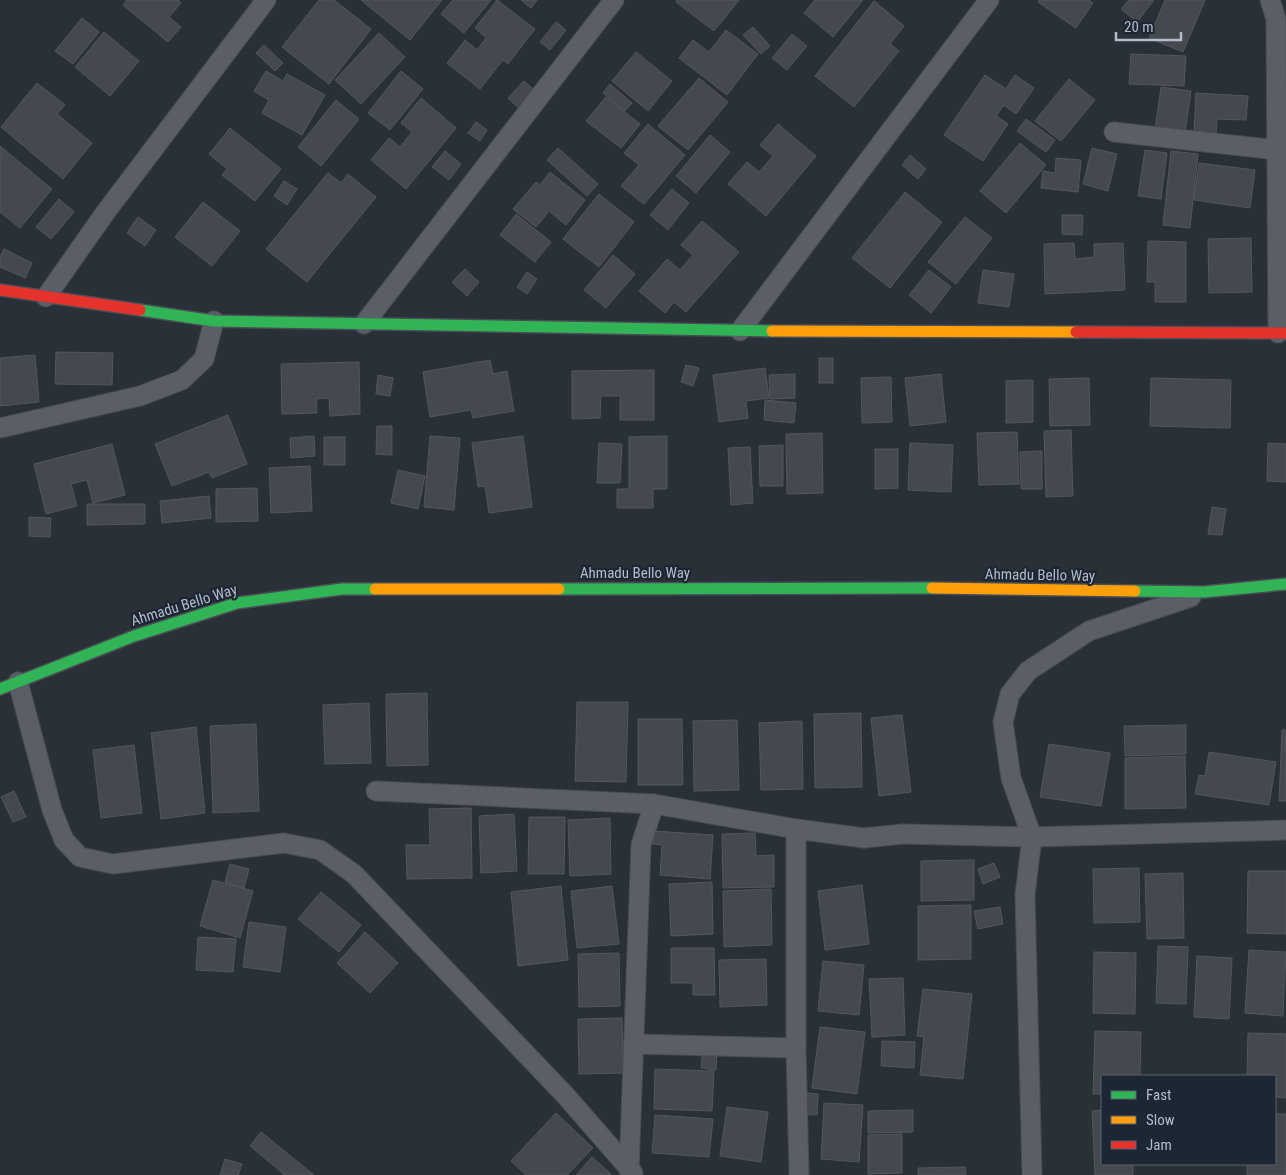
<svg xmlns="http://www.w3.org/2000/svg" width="1286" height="1175" font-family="'Roboto Condensed',sans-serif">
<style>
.building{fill:#444950;stroke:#52575f}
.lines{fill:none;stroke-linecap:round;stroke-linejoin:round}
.street-casing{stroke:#484c53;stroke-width:21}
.fast-casing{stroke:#484c53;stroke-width:14}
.slow-casing{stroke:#484c53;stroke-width:14}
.jam-casing{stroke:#484c53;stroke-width:14}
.street{stroke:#5a5e66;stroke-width:19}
.fast{stroke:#30b455;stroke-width:11}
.slow{stroke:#ff9f0a;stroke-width:11}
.jam{stroke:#e5322d;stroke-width:11}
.labels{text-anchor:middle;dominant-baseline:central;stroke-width:4.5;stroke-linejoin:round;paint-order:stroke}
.street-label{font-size:15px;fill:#b4bcc9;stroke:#1d2633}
</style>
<rect width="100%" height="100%" fill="#2a3038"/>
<g class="building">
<polygon points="127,0 178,0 181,3 169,17 181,27 168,42 123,5"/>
<polygon points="319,0 334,0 371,29 329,84 282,47"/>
<polygon points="361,0 442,0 410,40"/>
<polygon points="453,0 491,0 464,33 441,14"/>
<polygon points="497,0 535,29 508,64 503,60 480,89 447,63 465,40 477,50 486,38 475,28"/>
<polygon points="521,0 537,0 531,8"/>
<polygon points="677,0 739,0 714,31 676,2"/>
<polygon points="815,0 863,0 833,37 804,13"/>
<polygon points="1039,0 1089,0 1093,3 1076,28 1038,2"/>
<polygon points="1129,0 1154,0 1137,22 1121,9"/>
<polygon points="1165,0 1205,0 1183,52 1149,38"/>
<polygon points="874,1 904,26 890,44 899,51 854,107 815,76"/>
<polygon points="82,18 99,32 73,64 55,51"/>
<polygon points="556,22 566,30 550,50 540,42"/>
<polygon points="753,27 770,46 761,54 743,35"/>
<polygon points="726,30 758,54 727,95 679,58 693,40 709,52"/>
<polygon points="104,32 139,61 110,96 75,67"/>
<polygon points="379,33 405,57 361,104 335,80"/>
<polygon points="792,34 807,46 787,70 772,58"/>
<polygon points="264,45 283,63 275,71 256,53"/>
<polygon points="636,52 672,81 648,111 612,81"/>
<polygon points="1131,54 1186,56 1184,86 1129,84"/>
<polygon points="266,71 283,81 287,74 325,95 302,135 262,113 269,100 254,91"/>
<polygon points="401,71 423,89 390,130 368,113"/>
<polygon points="985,75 1006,89 1015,75 1034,88 1016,114 1004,105 996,116 1008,124 983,161 944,135"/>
<polygon points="699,78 728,102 688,150 658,126"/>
<polygon points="1069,79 1095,100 1061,141 1035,121"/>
<polygon points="524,81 536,92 521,110 508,98"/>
<polygon points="37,83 65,105 57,114 92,143 63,179 1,127"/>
<polygon points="610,84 632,103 625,111 603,93"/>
<polygon points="1161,87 1191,91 1185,134 1155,130"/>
<polygon points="1196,93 1248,96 1246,120 1217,119 1216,135 1194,134"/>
<polygon points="606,97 640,124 621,148 586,121"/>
<polygon points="421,98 456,128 406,189 371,160 389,138 400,147 412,132 401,123"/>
<polygon points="336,100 359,119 321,166 298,147"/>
<polygon points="1026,119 1055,140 1046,152 1017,131"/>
<polygon points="476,122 487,130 480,141 468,133"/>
<polygon points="648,124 685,155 644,204 621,186 639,165 624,153"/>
<polygon points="778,124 816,156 766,216 728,184 747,162 759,172 773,156 760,145"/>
<polygon points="230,128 281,169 255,201 222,175 227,169 209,154"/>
<polygon points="710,135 730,152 696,193 676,176"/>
<polygon points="1020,143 1046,165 1006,213 980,191"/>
<polygon points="0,146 52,189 20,228 0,212"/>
<polygon points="558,148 598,184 587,196 547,160"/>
<polygon points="1092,148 1117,154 1108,191 1083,184"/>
<polygon points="1145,150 1167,153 1161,199 1138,196"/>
<polygon points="445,151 461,164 449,180 432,167"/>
<polygon points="1171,151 1198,154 1190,228 1163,225"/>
<polygon points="910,155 926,169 918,179 902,165"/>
<polygon points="1056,158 1081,160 1078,192 1041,188 1043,171 1055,173"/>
<polygon points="1199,163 1255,170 1250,208 1194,200"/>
<polygon points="550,172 585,200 566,225 549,211 536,227 513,209 536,182 540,185"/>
<polygon points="328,173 341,183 348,174 376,197 307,282 266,249"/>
<polygon points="284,181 297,189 287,205 274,196"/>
<polygon points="672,189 689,203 668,230 650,215"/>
<polygon points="905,192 942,222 890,288 852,258"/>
<polygon points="599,194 634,222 599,267 563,239"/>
<polygon points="59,199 74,212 51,239 36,227"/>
<polygon points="203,202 240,231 212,266 175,237"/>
<polygon points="516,214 551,242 535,262 500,235"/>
<polygon points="1062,215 1083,215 1082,235 1062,234"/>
<polygon points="138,217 156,230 145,246 127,233"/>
<polygon points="965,217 992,238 956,284 928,262"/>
<polygon points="702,221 739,252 686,312 674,302 665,313 639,291 667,259 680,270 693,255 681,245"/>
<polygon points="1251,238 1252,292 1209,293 1208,239"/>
<polygon points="1148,241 1186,242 1186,302 1155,302 1155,282 1147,282"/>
<polygon points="1074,243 1075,259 1094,257 1094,244 1123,243 1125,290 1045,294 1044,244"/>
<polygon points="4,249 32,263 25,278 0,267 0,257"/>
<polygon points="613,255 635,274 606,308 584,290"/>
<polygon points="465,269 479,282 467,296 452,282"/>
<polygon points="929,270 951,287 931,313 909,295"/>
<polygon points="983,270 1014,274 1009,307 978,303"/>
<polygon points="527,272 537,279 527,294 517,287"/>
<polygon points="56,352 113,353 112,385 55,384"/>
<polygon points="35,355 39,402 0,406 0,358"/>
<rect x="819" y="358" width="14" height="25"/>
<polygon points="490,360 493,374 507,371 514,411 473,418 471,410 430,417 423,372"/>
<polygon points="359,362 360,414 330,416 329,398 316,399 317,413 282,414 281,364"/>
<polygon points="686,365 699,368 693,386 681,382"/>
<polygon points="765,368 769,398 746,401 748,418 719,422 713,375"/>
<polygon points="654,370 654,420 620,420 620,396 601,396 600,418 572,419 572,371"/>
<polygon points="795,374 795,398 770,399 769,375"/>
<polygon points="941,374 946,422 910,426 905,378"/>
<polygon points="378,375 393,378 390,396 376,394"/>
<polygon points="891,377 892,422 862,423 861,378"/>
<polygon points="1089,378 1090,425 1050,426 1049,379"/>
<polygon points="1151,378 1231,380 1230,428 1150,426"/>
<polygon points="1033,380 1033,422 1006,423 1006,381"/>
<polygon points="765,400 796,403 794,423 764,420"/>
<polygon points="228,415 247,464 212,478 209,472 172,486 155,444"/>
<polygon points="377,426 392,426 392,455 376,454"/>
<polygon points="1071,430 1073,496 1046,497 1044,431"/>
<polygon points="1017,432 1019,484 979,485 977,433"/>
<polygon points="822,433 823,493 787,494 786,434"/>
<polygon points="314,436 315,456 291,458 290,438"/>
<polygon points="430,436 460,438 454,510 424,507"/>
<polygon points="523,436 532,507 489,513 485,486 478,487 472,443"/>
<polygon points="667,436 667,489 653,489 653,508 617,508 617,489 629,489 629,437"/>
<rect x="324" y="437" width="21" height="28"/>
<polygon points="599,443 622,444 620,483 597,483"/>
<polygon points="910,443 953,445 951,492 908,490"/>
<polygon points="1268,443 1286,444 1286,482 1267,481"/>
<polygon points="112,444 125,495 93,503 87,480 71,484 77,506 46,514 34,464"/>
<polygon points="783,445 783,486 760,486 759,446"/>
<polygon points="750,447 753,503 731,505 728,448"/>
<polygon points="875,449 898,449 898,488 875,489"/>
<polygon points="1042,451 1042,489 1021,489 1020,452"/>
<polygon points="310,466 312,511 271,513 269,468"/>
<polygon points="398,470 425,476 418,509 391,503"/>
<polygon points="257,488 258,521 216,522 216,489"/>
<polygon points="209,496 211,518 162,523 160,501"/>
<polygon points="87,504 145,504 145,524 87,525"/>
<polygon points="1212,507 1226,509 1222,535 1208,534"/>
<polygon points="29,517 51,518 50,537 29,536"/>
<polygon points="427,693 428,765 387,766 386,694"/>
<polygon points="577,702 628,702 626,782 575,781"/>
<polygon points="369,703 371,763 325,764 323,705"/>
<polygon points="861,713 862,787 815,788 814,714"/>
<polygon points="902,715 911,792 879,796 871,718"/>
<polygon points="638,719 682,719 683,785 638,785"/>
<polygon points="737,720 739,790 694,791 693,721"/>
<polygon points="802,721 803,789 761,790 759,723"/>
<polygon points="256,724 259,811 213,813 210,726"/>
<polygon points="1186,725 1186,754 1125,756 1124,726"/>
<polygon points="196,727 205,813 161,819 151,733"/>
<polygon points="1282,730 1286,730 1286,801 1279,801"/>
<polygon points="1049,744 1110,753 1101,806 1040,797"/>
<polygon points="134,745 142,813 101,818 93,750"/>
<polygon points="1209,752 1276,762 1269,805 1195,794 1199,775 1205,776"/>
<polygon points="1185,756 1186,808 1125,809 1125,758"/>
<polygon points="14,791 26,817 13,822 1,797"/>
<polygon points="471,808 472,878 407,879 406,845 430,845 429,809"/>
<polygon points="514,814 517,871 481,873 479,816"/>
<polygon points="529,817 565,817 564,874 528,874"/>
<polygon points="610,818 611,874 570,876 568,820"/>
<polygon points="654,831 713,835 710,879 660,875 662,845 653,844"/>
<polygon points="755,833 756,856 774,855 774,887 723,888 722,834"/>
<polygon points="974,860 974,900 921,901 921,861"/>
<polygon points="994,863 1000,877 983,884 978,869"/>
<polygon points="230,864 249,869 244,888 225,882"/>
<polygon points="1139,868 1140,922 1094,923 1093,869"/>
<polygon points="1248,871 1286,871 1286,934 1247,933"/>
<polygon points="1183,873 1184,938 1147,939 1145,874"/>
<polygon points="213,880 253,891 240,938 200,926"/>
<polygon points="712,882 713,934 671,936 669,884"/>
<polygon points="862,885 869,944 825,950 818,891"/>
<polygon points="561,886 568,960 518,966 511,892"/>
<polygon points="612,886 619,944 577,948 571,891"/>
<polygon points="771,889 772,945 724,947 723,891"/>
<polygon points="321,892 361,925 339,952 298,919"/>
<polygon points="971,905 971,959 918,960 918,906"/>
<polygon points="1000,907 1003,924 978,929 974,911"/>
<polygon points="249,922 286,927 280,972 243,967"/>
<polygon points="365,932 398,963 370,993 337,963"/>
<polygon points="198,937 236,939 233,972 196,970"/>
<polygon points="1158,946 1188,947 1186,1004 1156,1003"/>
<polygon points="671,948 714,948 715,995 693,995 693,983 671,983"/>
<polygon points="1249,950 1286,952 1283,1016 1245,1013"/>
<polygon points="1094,952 1136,953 1135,1014 1093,1013"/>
<polygon points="619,953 620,1006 579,1007 578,954"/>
<polygon points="1197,956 1232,958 1229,1019 1194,1017"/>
<polygon points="766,959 767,1005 720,1007 719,960"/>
<polygon points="823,961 864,965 859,1015 818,1011"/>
<polygon points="903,978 905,1035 872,1037 869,979"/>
<polygon points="923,989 972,994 963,1079 920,1075 924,1037 917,1036"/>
<polygon points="622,1018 623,1073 579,1074 578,1019"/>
<polygon points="820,1027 865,1032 857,1094 812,1088"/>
<polygon points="1095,1031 1141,1032 1140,1076 1102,1076 1102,1094 1093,1094"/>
<polygon points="1248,1033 1286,1034 1286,1098 1275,1097 1275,1076 1247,1076"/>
<polygon points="882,1041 915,1042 914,1068 881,1066"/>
<polygon points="703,1048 717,1049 716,1070 701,1068"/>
<polygon points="655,1069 714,1071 712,1111 654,1109"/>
<polygon points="800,1092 818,1094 817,1115 798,1114"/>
<polygon points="824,1103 863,1105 859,1162 821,1159"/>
<polygon points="727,1107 768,1112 761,1162 720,1156"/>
<polygon points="913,1110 913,1132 868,1133 868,1111"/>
<polygon points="1102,1110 1102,1164 1133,1164 1133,1175 1095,1175 1092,1111"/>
<polygon points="556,1113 593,1148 567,1175 526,1175 511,1161"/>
<polygon points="1275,1114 1286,1114 1286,1175 1247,1175 1247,1164 1275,1164"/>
<polygon points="655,1115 713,1119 709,1157 652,1153"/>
<polygon points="261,1132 314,1175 285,1175 250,1146"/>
<polygon points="902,1134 902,1173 868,1174 868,1135"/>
<polygon points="592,1157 612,1175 576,1175"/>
<polygon points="225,1159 242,1164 238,1175 220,1175"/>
<polygon points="965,1167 966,1175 918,1175 918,1168"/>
</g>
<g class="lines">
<defs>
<g id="street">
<polyline points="1270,0 1276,19 1278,333"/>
<polyline points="1114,132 1278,150"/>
<polyline points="46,297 105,213 266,0"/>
<polyline points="364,324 614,0"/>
<polyline points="740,331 989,0"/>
<polyline points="0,428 140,396 182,380 204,359 214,321"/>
<polyline points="18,682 52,810 64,840 80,857 113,864 284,843 320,850 354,874 566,1096 633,1173"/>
<polyline points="376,791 654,804"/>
<polyline points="796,829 796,1048 799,1175"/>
<polyline points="634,1044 796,1048"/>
<polyline points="629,1170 641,845 654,804 796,829 864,838 903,834 1032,837 1286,830"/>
<polyline points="1032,1175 1025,895 1032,837 1011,778 1003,722 1010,694 1028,671 1089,631 1191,597"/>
</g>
<g id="fast">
<polyline points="140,310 214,321 772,331"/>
<polyline points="559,589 932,588"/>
<polyline points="1135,591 1204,592 1286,584"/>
<polyline points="0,689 134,636 237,603 342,589 375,589"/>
</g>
<g id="slow">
<polyline points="772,331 1076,332"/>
<polyline points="932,588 1135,591"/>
<polyline points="375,589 559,589"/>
</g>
<g id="jam">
<polyline points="0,290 140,310"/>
<polyline points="1076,332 1286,333"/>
</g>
</defs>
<use href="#street" class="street-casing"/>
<use href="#fast" class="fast-casing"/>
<use href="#slow" class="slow-casing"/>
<use href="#jam" class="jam-casing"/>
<use href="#street" class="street"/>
<use href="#fast" class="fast"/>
<use href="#slow" class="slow"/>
<use href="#jam" class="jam"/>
</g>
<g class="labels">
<g class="street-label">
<text x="635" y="573">Ahmadu Bello Way</text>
<text transform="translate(1040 575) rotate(1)">Ahmadu Bello Way</text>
<text transform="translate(184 605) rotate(-17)">Ahmadu Bello Way</text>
</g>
</g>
<rect x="1101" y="1075" width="175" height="90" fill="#1d2633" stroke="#59626f"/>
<rect x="1111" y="1091" width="25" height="8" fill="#30b455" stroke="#59626f"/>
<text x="1146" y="1100" font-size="15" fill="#b4bcc9">Fast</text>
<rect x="1111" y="1116" width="25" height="8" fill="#ff9f0a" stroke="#59626f"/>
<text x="1146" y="1125" font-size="15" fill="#b4bcc9">Slow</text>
<rect x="1111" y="1141" width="25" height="8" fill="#e5322d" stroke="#59626f"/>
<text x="1146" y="1150" font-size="15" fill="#b4bcc9">Jam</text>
<path d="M1116 32v8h65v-8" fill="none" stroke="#b4bcc9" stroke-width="2.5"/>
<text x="1124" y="32" font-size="15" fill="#b4bcc9" stroke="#1d2633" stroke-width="4" paint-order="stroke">20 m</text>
</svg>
